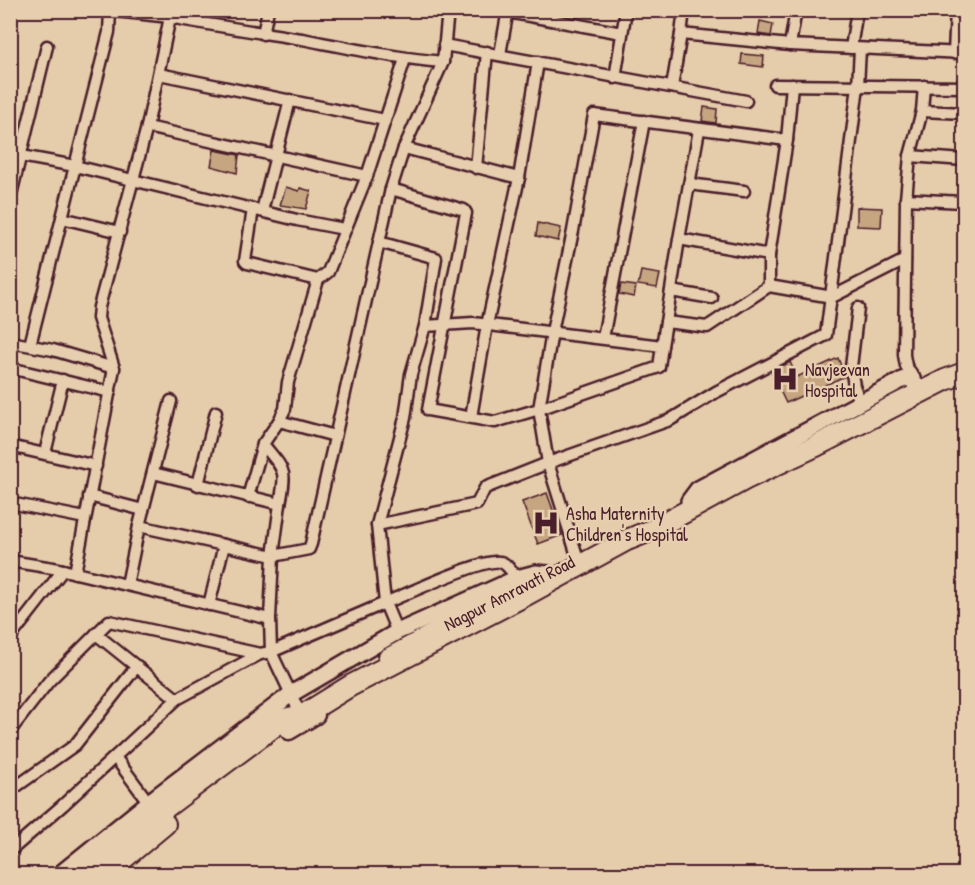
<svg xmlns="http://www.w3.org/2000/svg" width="975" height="885" font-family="'Patrick Hand',sans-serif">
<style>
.building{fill:#c6a581;stroke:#4a1f2b;stroke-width:1.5}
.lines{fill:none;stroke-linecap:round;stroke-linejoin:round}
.street-casing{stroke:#4a1f2b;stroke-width:15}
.secondary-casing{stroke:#4a1f2b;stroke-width:20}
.primary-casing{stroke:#4a1f2b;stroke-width:21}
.highway-casing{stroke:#4a1f2b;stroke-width:24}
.street{stroke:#e6ceaf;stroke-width:10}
.secondary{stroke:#e6ceaf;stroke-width:15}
.primary{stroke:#e6ceaf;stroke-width:16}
.highway{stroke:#e6ceaf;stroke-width:20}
.labels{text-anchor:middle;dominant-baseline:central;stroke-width:5;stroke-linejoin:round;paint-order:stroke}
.poi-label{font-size:18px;fill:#4a1f2b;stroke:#e6ceaf;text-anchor:start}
.street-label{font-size:18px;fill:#4a1f2b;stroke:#e6ceaf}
</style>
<rect width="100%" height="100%" fill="#e5ccaa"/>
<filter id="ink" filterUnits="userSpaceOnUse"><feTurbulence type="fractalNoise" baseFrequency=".0167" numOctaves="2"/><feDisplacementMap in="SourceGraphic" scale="12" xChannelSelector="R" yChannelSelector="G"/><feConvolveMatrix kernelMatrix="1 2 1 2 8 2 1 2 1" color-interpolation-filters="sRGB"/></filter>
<g filter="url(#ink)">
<g class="building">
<polygon points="760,21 773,24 771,36 758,34"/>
<polygon points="742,54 764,56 763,67 741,64"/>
<polygon points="704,107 717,109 716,123 702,121"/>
<polygon points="214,150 239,155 237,173 211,166"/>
<polygon points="286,187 299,191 300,188 311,191 306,209 280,205"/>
<polygon points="857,207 882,208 881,227 857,226"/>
<polygon points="538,223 561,228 558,241 536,236"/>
<polygon points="641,271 660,274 657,288 638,285"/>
<polygon points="621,284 636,286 634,297 619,294"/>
<polygon points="838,358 845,376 786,403 771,372 790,362 797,377"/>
<polygon points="547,493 562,535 538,544 522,502"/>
</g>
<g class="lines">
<defs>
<g id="street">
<polyline points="106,10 170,17"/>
<polyline points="684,10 681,34 790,45"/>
<polyline points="796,10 790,45 964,53"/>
<polyline points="110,11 109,32 75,166 297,220 344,229"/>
<polyline points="508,12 622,33"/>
<polyline points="263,34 268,10"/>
<polyline points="444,45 746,101"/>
<polyline points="851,48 857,10"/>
<polyline points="954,53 956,10"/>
<polyline points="500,54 508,10"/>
<polyline points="159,74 385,120"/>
<polyline points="615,78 626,10"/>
<polyline points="775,85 964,87"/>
<polyline points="672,87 681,34"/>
<polyline points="922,111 964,113"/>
<polyline points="147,127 367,176"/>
<polyline points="699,130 679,239 769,255 787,140"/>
<polyline points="404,148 519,178 487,325 471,417"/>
<polyline points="10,154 75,166 30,345"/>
<polyline points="910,156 964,160"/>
<polyline points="476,168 487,52"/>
<polyline points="519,178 538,62"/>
<polyline points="689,184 744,191"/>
<polyline points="391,189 464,210 466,213 428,410 495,422 539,409 552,332 573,231 594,115 787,140 792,85"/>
<polyline points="10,199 47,46"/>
<polyline points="906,199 962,202"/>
<polyline points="253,209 245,261 247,263 318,280"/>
<polyline points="262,211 290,100"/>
<polyline points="62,218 120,232"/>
<path d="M 379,242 L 436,258 L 425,326 L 411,374 L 405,418 L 377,525 L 385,603 C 405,595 483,558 500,562 C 507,563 512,573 517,578"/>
<polyline points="769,255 769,286"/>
<polyline points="671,291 712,298"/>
<polyline points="858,308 851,367 854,386 860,402"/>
<polyline points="666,322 679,239"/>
<polyline points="425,326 473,323 662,346 666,322 707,327 769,286 832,297 905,260"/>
<polyline points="603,338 644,121"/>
<polyline points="10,342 53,350 114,368"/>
<polyline points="10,368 110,392"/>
<polyline points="918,383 906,366 904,355 906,199 910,156 922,111 924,86"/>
<polyline points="279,421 335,436"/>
<path d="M 263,444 C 285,472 287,468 280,504"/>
<polyline points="10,446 96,466"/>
<polyline points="45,453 63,380"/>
<polyline points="198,485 216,412"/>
<polyline points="89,496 143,510"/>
<polyline points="248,497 263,444 279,421 285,409 288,382 318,280 328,272 367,176 405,59"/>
<polyline points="10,503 85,518"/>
<polyline points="377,525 477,504 485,488 548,463 539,409 659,367 662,346"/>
<polyline points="139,526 171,401"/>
<polyline points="578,559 548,463 670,420 716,392 826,335 858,86 860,49"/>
<polyline points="10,561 59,569 270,619"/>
<path d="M 75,573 L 114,368 L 98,318 L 99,307 L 147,127 L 170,17 C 214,26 258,32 302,39 C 349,48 395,58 443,62"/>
<polyline points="127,585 139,526 273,556 280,504 153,473"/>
<polyline points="209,605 224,545"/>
<polyline points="96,634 177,699 260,654 271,652 385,603 397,632"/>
<polyline points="10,638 63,570"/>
<polyline points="298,709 271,652 270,619 273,556 304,550 309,549 311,544 391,189 404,148 443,62 448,10"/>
<polyline points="10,731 49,681 109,621 260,654"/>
<polyline points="115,757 152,807"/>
<polyline points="10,791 75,745 137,666"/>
<polyline points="10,851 63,805 177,699"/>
<polyline points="10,873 12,874"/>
</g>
<g id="secondary">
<polyline points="689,501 698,489 906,378 912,379 916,386"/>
<polyline points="60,874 149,802 291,694 397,632 517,578 536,573 548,574"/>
</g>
<g id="primary">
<polyline points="387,657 476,609 519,589"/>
<polyline points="289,731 316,715"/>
</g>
<g id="highway">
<polyline points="83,874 157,814 284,719 303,715 350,686 524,596 627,540 652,530 746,479 814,447 945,380 964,373"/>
<polyline points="105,874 165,824"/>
</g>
</defs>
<use href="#street" class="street-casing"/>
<use href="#secondary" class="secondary-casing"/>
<use href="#primary" class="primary-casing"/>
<use href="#highway" class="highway-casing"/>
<use href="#street" class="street"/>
<use href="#secondary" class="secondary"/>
<use href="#primary" class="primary"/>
<use href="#highway" class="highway"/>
</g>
</g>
<defs>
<symbol id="hospital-bare" viewBox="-9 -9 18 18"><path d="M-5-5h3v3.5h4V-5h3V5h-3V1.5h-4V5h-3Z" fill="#4a1f2b" stroke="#e6ceaf" stroke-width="2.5" paint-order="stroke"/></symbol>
</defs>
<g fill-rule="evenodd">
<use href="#hospital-bare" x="766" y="360" width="38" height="38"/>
<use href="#hospital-bare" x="527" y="504" width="38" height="38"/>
</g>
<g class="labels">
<g class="poi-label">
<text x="805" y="369">Navjeevan<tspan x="805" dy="21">Hospital</tspan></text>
<text x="566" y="513">Asha Maternity<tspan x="566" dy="21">Children's Hospital</tspan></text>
</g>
<g class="street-label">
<text transform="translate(509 593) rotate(-27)">Nagpur Amravati Road</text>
</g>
</g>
<rect width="975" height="885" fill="none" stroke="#e6ceaf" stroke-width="36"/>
<rect x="18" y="18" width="939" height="849" fill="none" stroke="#4a1f2b" stroke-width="2" filter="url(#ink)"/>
</svg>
